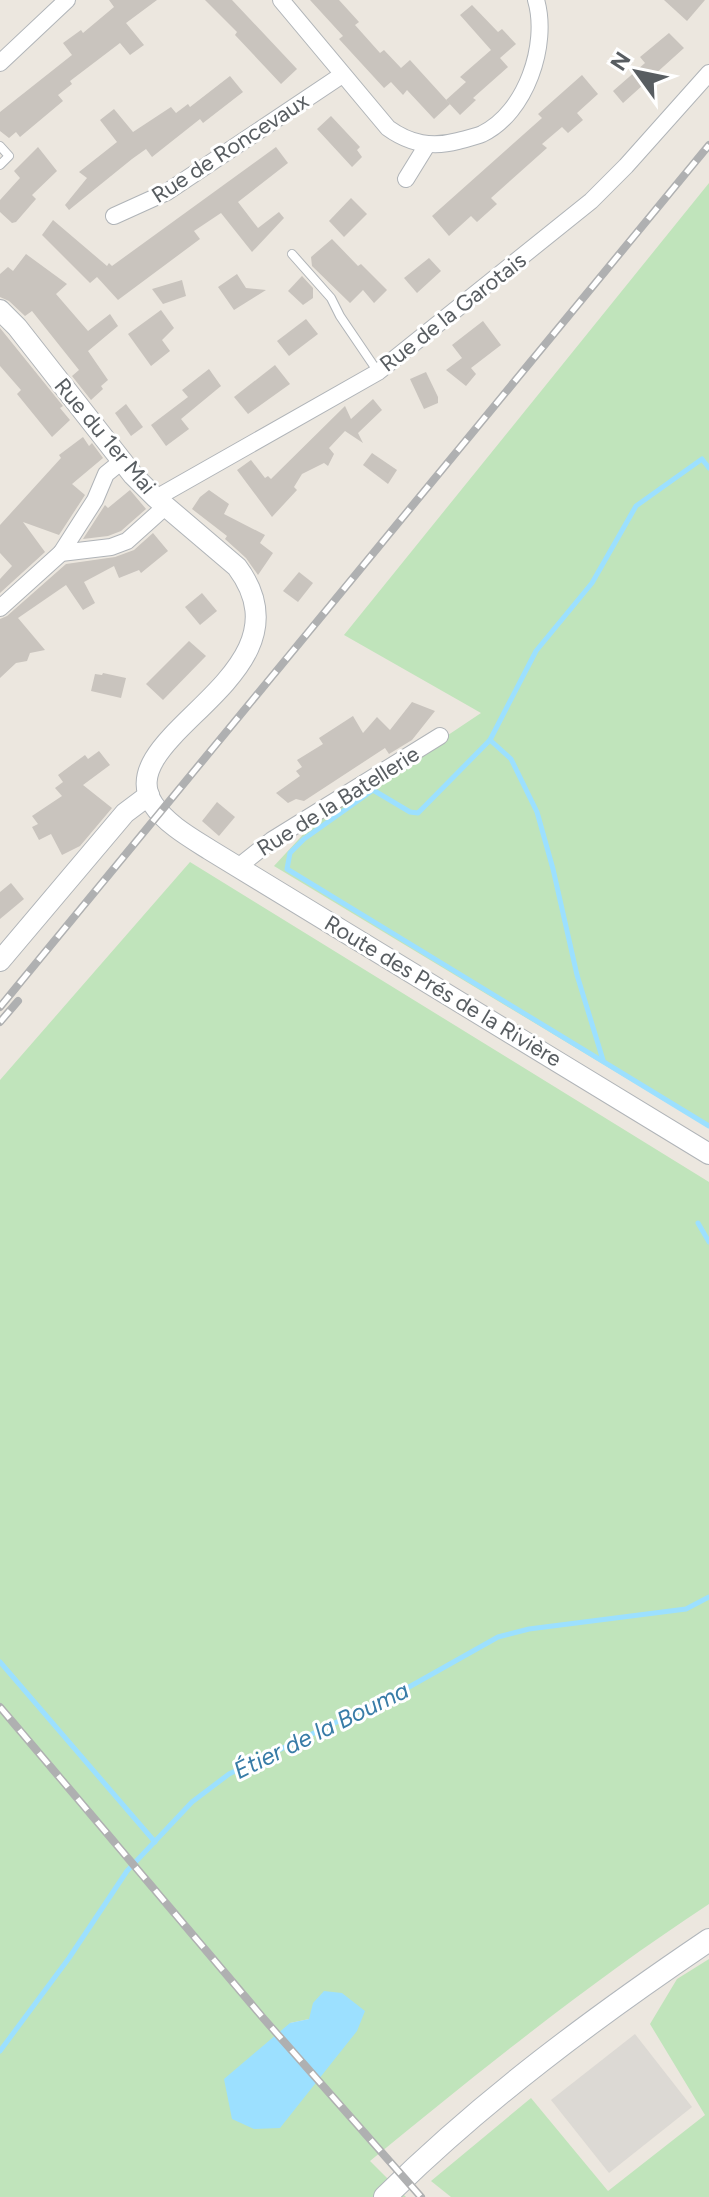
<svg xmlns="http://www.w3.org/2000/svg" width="709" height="2197" font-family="Figtree,sans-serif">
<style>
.industrial{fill:#dcd9d4}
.green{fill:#c0e4bb;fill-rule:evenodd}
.water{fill:#9ce0ff}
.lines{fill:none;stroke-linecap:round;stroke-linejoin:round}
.stream{stroke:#9ce0ff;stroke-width:5}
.building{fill:#c9c4be}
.service-casing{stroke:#b0b4b8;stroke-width:10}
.minor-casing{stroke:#b0b4b8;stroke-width:18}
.tertiary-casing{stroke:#b0b4b8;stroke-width:22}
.secondary-casing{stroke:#b1b6bb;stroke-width:24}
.service{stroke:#fff;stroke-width:8}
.minor{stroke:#fff;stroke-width:16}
.tertiary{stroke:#fff;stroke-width:20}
.secondary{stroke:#fff;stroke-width:22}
.rail-casing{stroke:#afb0b1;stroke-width:8}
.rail{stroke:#fff;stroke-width:5;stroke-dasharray:15;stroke-linecap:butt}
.labels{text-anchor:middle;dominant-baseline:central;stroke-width:6;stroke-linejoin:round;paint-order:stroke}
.street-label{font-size:22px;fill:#585d61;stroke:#fff}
.water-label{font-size:24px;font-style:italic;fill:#387ca7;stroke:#fff}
</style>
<rect width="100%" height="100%" fill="#ece7df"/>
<polygon class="industrial" points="635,2034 692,2107 609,2173 551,2100"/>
<g class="green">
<polygon points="709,183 709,1128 274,866 309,828 481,713 344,635"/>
<path d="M 190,862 L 709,1182 L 709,1904 C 590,1982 480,2071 370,2161 L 406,2197 L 0,2197 L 0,1080 ZM 309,2019 L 309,2088 L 280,2127 L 290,2023 Z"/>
<polygon points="709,1959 709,2197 451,2197 431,2181 531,2098 608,2191 705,2115 650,2024 677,1979"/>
</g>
<polygon class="water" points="324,1991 342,1993 365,2011 357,2031 280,2128 254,2129 232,2119 224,2079 290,2023 309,2019 313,2003"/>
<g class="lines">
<g class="stream">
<polyline points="709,468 702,459 636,506 592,583 536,651 490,740 418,813 410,812 373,790 304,839 290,853 287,869 709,1126"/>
<polyline points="490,740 511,759 537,812 553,869 577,975 603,1060"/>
<polyline points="698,1223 709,1242"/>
<polyline points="0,1662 155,1842"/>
<polyline points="0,2051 69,1958 127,1871 192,1802 229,1774 409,1687 498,1637 529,1629 686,1609 709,1597"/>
</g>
</g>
<g class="building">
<polygon points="109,0 157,0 126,23 144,45 130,55 120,43 70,81 72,84 58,95 63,101 20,137 16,132 9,138 0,131 0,112 72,55 63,43 81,30 83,33 114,7"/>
<polygon points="205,0 232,0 297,69 281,84 235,35 237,32"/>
<polygon points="310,0 339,0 359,22 355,25 380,53 384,50 401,68 410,60 450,104 434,119 407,90 403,95 391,82 384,88 339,39 343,36"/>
<polygon points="664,0 705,0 687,21"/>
<polygon points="472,5 498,32 502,29 516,44 500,58 508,67 473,98 476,100 460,115 446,100 466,82 460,77 491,50 460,15"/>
<polygon points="669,33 684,48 623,103 613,91 645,63 640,57"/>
<polygon points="582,75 598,94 577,113 583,120 568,133 562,127 542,144 547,148 491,198 497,204 477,222 471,216 449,236 432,216 542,118 538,114"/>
<polygon points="230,76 243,92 203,123 200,119 152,157 146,149 132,159 69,210 65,205 87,178 79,172 117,142 100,120 114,109 133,132 171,107 176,113 188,104 190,107"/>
<polygon points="331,116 360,147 357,150 362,157 352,167 317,129"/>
<polygon points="38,147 57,171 32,195 36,199 16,222 12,223 0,212 0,200 20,178 14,171"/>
<polygon points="276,147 288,163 238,202 258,228 279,212 284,218 252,252 221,213 194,231 200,239 118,300 97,277 90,283 42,235 53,220 107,266 109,263 112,266"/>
<polygon points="351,198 367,214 344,237 329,221"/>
<polygon points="332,239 358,266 361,264 387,290 374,303 363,290 350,303 312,266 311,257"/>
<polygon points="26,254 67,284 56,294 88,331 110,314 118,326 88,351 108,380 101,386 103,389 91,400 72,376 79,370 32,311 25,316 9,301 0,297 0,274 8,267 13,271"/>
<polygon points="429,258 441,271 417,293 404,278"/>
<polygon points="237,274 246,288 266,290 234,310 218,287"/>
<polygon points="302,276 313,288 313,298 303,305 288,291"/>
<polygon points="182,280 186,296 163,304 152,289"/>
<polygon points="161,310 174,328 162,340 170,351 151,366 128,334"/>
<polygon points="306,319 318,334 289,356 277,341"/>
<polygon points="483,321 501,345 471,368 476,374 466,386 446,370 462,358 452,345"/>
<polygon points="0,328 63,406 60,408 70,420 52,437 17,394 21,390 0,366"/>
<polygon points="275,365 290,384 248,414 234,397"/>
<polygon points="209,369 221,386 181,419 189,429 166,446 151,425 188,397 182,390"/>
<polygon points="426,372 438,397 438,403 424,409 410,379"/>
<polygon points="373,399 382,410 358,433 363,443 345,431 329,448 334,454 328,466 324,463 302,474 294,487 297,490 272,517 237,470 251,460 265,478 268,476 271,479 345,406 351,419"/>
<polygon points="126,404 143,427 131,436 115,413"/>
<polygon points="83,437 89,446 92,443 103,458 72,484 85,495 59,535 23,522 45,552 0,593 0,579 12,566 0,553 0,525 61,458 59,455"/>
<polygon points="372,453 397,470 388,484 363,465"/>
<polygon points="130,490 146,509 121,531 108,536 83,539 105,505 108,508"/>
<polygon points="209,490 229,504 224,514 265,535 260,543 273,553 258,575 246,558 225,539 227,536 192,509 200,497"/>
<polygon points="153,533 168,551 141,573 139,570 119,578 114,566 84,582 95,603 83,610 66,585 18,618 45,650 30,653 27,661 16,663 0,678 0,619 7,616 66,564 115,557 134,550"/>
<polygon points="299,572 313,583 298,602 283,591"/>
<polygon points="202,593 217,611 200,625 185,607"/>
<polygon points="189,641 206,656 163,700 146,684"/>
<polygon points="103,673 126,678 121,698 91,691 95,674 102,675"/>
<polygon points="412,702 435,711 412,740 389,754 385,748 304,801 296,799 288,803 276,793 300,776 296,771 302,767 297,760 323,744 319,738 353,716 363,733 377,717 390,730"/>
<polygon points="99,751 110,765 83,785 112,808 80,846 62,855 51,834 39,840 32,827 38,824 32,816 62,796 55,788 63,782 58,775 85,755 88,759"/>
<polygon points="217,802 235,817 219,836 202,821"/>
<polygon points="11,883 24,899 0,919 0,892"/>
</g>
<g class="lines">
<defs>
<g id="service">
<polyline points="0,146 9,156 0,165"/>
<polyline points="292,254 331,298 340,316 378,372"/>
</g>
<g id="minor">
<path d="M 281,0 L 388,128 C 410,144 432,148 458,141 C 465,139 475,137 482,134 C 526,113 549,44 536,0"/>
<polyline points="0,63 67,0"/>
<polyline points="406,179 427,145"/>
<polyline points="114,216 167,192 342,75"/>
<polyline points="156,498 378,372 591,201 626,166 709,73"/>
<polyline points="61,553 95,500 106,474 122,461"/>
<polyline points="0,608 61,553 111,547 127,541 166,506"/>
<polyline points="238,867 272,840 440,736"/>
</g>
<g id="tertiary">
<path d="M 0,310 L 17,327 L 133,475 L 156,498 L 237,567 C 318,676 108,734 153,804 C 166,824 191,838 210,850 L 709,1154"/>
<polyline points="0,961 125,813 149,795"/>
</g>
<path id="secondary" d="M 385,2197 C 483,2100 595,2017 709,1940"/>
</defs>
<use href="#service" class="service-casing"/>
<use href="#minor" class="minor-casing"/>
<use href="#tertiary" class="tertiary-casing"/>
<use href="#secondary" class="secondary-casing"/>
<use href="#service" class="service"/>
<use href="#minor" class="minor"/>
<use href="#tertiary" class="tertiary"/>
<use href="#secondary" class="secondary"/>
<defs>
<g id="rail">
<polyline points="0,1007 709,145"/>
<polyline points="0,1022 18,1001"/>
<polyline points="0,1707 264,2019 421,2197"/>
</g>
</defs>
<use href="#rail" class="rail-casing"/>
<use href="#rail" class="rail"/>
</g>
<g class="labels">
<g class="street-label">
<text transform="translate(230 148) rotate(-33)">Rue de Roncevaux</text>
<text transform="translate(453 312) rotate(-38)">Rue de la Garotais</text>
<text transform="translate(105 436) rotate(50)">Rue du 1er Mai</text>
<text transform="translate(338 801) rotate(-32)">Rue de la Batellerie</text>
<text transform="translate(443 991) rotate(31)">Route des Prés de la Rivière</text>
</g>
<g class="water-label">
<text transform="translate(321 1730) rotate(-26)">Étier de la Bouma</text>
</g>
</g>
<g transform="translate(637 72) rotate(303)" stroke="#ffffff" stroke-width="6" paint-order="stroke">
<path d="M0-6L14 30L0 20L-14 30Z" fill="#585d61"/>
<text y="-12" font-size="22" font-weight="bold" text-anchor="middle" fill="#585d61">N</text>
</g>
</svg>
